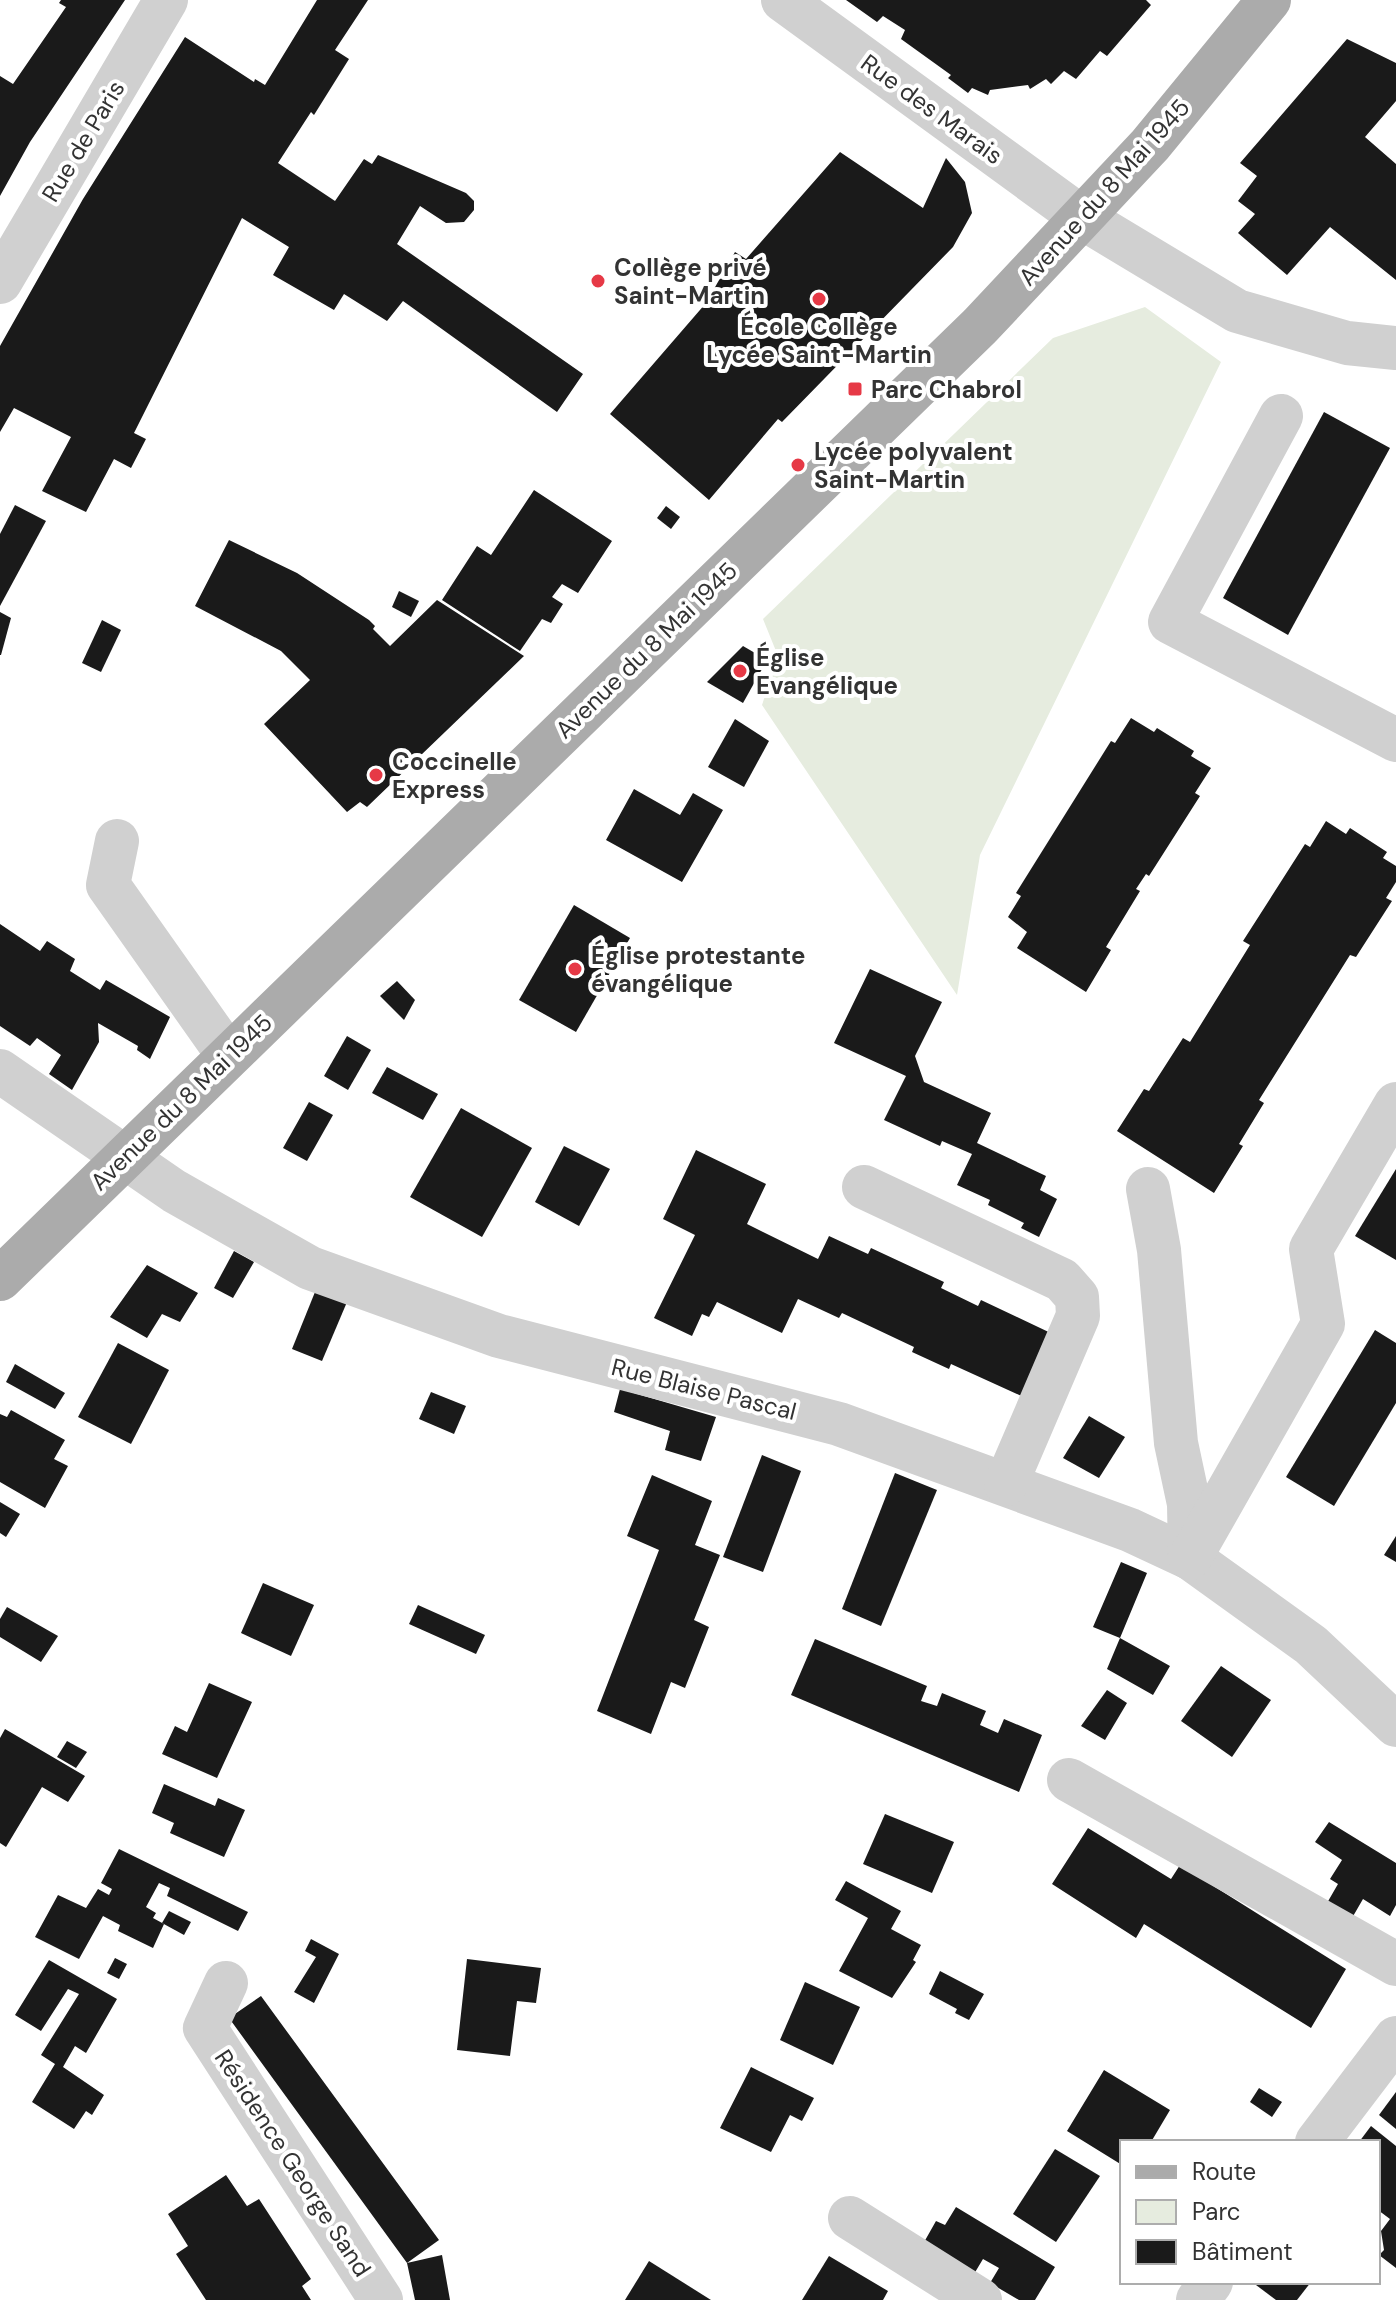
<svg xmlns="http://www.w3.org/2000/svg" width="1396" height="2300" font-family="'DM Sans',sans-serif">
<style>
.green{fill:#e6ecdf}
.building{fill:#1a1a1a}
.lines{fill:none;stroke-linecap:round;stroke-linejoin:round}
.minor{stroke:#d0d0d0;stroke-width:44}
.major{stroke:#ababab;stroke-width:44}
.poi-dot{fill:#e63946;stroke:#fff;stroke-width:3}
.labels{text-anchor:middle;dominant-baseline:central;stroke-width:8;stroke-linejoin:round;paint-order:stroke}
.street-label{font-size:24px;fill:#333;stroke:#fff}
.poi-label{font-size:24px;font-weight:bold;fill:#333;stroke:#fff;text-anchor:start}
</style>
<rect width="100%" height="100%" fill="#fff"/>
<polygon class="green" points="1145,307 1221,362 980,855 957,995 762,705 778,656 763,619 1053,338"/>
<g class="building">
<polygon points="61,0 125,0 30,142 0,196 0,76 13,84 66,7 59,3"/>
<polygon points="317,0 368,0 335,50 349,59 314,115 311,112 278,163 335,201 364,159 372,164 378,155 466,193 474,201 474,210 464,222 446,223 420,206 397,244 583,374 557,412 403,301 387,321 344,294 334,310 273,275 289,247 242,218 134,433 146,439 131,468 114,459 86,512 42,491 71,437 14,408 0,432 0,346 83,199 185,37 254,82 255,79 265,85"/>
<polygon points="846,0 1146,0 1151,5 1107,56 1100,51 1076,79 1064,71 1051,84 1046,79 1030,89 1028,85 990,90 988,95 972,88 968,93 948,78 951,75 901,39 905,30 883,16 877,22"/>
<polygon points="1347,39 1396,63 1396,101 1365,137 1396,164 1396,280 1330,227 1287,275 1238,233 1255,214 1238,201 1257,176 1240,163"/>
<polygon points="840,152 923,208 946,158 965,182 972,213 953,247 782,422 778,419 709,500 610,414 706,303 735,252 746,259"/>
<polygon points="1324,412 1390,448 1288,635 1223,598"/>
<polygon points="534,490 612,541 578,593 562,584 552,597 563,604 551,623 542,619 520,651 442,600 477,546 491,555"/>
<polygon points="15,505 46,521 0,606 0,534"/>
<polygon points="666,506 680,517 671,529 657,518"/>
<polygon points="229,540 297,573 369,620 375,626 373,629 390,646 437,600 524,656 367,807 360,802 347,812 264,724 310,680 281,651 195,606"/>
<polygon points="399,591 419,601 411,617 392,607"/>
<polygon points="0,612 11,618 1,655 0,655"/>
<polygon points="102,620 121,630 101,672 82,663"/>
<polygon points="743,646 767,660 743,703 707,682"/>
<polygon points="1131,718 1154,732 1157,728 1194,751 1191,756 1211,768 1195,793 1200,796 1149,876 1146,874 1136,889 1140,891 1106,947 1111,950 1086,992 1017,948 1027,932 1008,917 1021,896 1016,893 1111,741 1115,743"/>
<polygon points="735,719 769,741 744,787 708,767"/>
<polygon points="634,789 680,815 693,793 723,810 682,882 606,840"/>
<polygon points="1326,821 1346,834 1350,828 1387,852 1383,858 1396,866 1396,882 1386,898 1392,901 1356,957 1350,955 1259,1100 1264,1103 1239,1144 1243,1146 1214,1193 1117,1131 1144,1089 1149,1091 1183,1038 1190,1042 1250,945 1243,941 1305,844 1310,847"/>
<polygon points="574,905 630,938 576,1032 519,1000"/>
<polygon points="0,924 40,951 47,941 75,959 70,971 100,990 106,980 170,1017 150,1059 137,1050 138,1046 98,1023 99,1042 72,1090 49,1074 61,1055 37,1038 30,1046 0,1026"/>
<polygon points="870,969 942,1002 915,1056 924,1082 991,1113 977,1143 1046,1176 1040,1190 1057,1199 1039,1237 1021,1228 1024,1223 988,1205 990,1200 957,1185 972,1154 942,1141 940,1146 884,1120 906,1076 834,1043"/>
<polygon points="397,981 415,1000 404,1020 380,996"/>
<polygon points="347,1036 371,1050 348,1090 324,1076"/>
<polygon points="387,1067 438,1094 423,1120 372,1093"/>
<polygon points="309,1102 333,1115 307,1161 283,1148"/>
<polygon points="461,1108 532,1148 482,1237 410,1197"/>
<polygon points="564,1146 610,1169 579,1226 535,1202"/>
<polygon points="696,1150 766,1184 747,1224 818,1259 829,1236 868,1254 871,1248 944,1282 941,1288 978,1306 981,1300 1057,1336 1028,1399 951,1364 949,1369 912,1352 914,1347 842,1313 839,1318 798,1299 782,1333 717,1302 709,1317 702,1314 692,1336 654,1318 695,1235 663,1219"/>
<polygon points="1396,1169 1396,1260 1355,1236"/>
<polygon points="234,1251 254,1262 233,1298 214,1288"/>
<polygon points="147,1265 198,1293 180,1322 162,1314 147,1338 110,1317"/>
<polygon points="315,1292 347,1302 322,1361 292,1349"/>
<polygon points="1375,1330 1396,1343 1396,1403 1334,1506 1286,1477"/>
<polygon points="118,1343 169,1370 131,1444 78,1417"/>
<polygon points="15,1364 65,1393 55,1409 6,1382"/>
<polygon points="620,1389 716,1417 701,1461 665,1450 670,1431 614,1412"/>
<polygon points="431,1392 466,1406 454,1434 419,1419"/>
<polygon points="11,1410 65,1440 54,1459 68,1466 45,1508 0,1482 0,1414 7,1417"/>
<polygon points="1089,1416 1125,1437 1099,1478 1063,1458"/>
<polygon points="762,1455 801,1471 763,1572 723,1557"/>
<polygon points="895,1473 937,1490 881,1626 842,1609"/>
<polygon points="652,1475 712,1501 695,1545 720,1555 694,1620 709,1627 685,1688 671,1682 651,1734 597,1711 659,1550 627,1536"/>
<polygon points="0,1502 20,1514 6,1537 0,1533"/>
<polygon points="1396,1536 1396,1562 1384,1555"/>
<polygon points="1121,1562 1147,1573 1120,1638 1170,1666 1153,1695 1107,1669 1120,1638 1093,1627"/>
<polygon points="263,1583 314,1605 291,1656 241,1633"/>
<polygon points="418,1605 485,1635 476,1654 409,1624"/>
<polygon points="7,1607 58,1636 41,1662 0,1637 0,1619"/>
<polygon points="815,1639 927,1686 921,1701 937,1706 942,1693 986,1711 980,1725 998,1733 1004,1719 1042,1735 1019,1792 791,1695"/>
<polygon points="1221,1666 1271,1700 1232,1757 1181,1721"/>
<polygon points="209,1683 252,1702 217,1778 162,1754 175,1726 187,1732"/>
<polygon points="1107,1690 1127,1703 1105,1740 1081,1726"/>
<polygon points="5,1729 85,1776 68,1802 42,1787 6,1847 0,1843 0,1738"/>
<polygon points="67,1741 87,1752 76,1768 57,1757"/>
<polygon points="164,1784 215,1806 218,1798 245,1810 224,1857 170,1833 174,1823 152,1813"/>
<polygon points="885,1814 954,1842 932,1893 863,1864"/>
<polygon points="1329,1822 1396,1863 1396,1905 1390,1916 1363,1899 1352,1918 1327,1903 1338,1884 1330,1879 1342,1860 1315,1842"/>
<polygon points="1088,1828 1171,1879 1180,1865 1346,1969 1311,2028 1144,1924 1136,1938 1052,1884"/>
<polygon points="119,1849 248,1912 238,1931 167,1896 170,1888 159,1883 146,1907 156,1913 153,1918 164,1924 153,1948 118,1931 120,1925 103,1916 79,1959 35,1937 58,1895 86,1908 98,1889 109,1895 112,1889 101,1883"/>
<polygon points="846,1881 901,1911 891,1929 921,1945 913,1960 916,1962 892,1998 839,1971 868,1918 835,1900"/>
<polygon points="169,1911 191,1922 184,1935 162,1923"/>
<polygon points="311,1939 339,1954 314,2003 294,1992 316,1957 305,1951"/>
<polygon points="115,1958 127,1964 119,1979 107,1973"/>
<polygon points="467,1959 541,1968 536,2003 517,2001 510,2056 457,2050"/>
<polygon points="49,1960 117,1999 86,2053 75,2046 63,2067 104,2095 92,2115 86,2111 74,2129 32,2102 55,2064 41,2055 79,1994 68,1989 41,2031 15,2015"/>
<polygon points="940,1971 984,1994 969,2020 955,2013 957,2009 929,1994"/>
<polygon points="805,1982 860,2007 833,2065 780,2040"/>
<polygon points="261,1996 439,2240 407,2263 442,2255 450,2300 415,2300 407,2263 229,2018"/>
<polygon points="751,2067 814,2098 802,2121 790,2115 771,2152 720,2128"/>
<polygon points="1104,2070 1170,2110 1151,2142 1122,2142 1122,2165 1067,2131"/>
<polygon points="1259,2088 1282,2102 1272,2117 1250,2102"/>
<polygon points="1396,2092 1396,2129 1379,2115"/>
<polygon points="1371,2126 1396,2146 1396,2268 1379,2255 1384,2250 1381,2231 1390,2219 1378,2210 1378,2142 1359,2142"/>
<polygon points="1055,2149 1100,2176 1056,2242 1013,2214"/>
<polygon points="226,2175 247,2206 259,2199 311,2279 302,2286 311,2300 206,2300 176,2254 188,2246 168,2214"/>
<polygon points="956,2207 1055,2267 1035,2300 1019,2300 990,2283 999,2268 983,2259 974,2274 923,2244 936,2221 945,2225"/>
<polygon points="829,2256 888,2291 883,2300 802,2300"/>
<polygon points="649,2261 711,2300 625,2300"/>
<polygon points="1252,2282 1311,2282 1297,2300 1276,2300"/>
</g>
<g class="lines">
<g class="minor">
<polyline points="783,0 1081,217 1237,311 1347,343 1396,348"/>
<polyline points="0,282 166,0"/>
<polyline points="1281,416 1170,622 1396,740"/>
<polyline points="117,841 108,885 228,1055"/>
<polyline points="0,1071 174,1191 310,1268 499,1336 839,1424 1130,1530 1190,1558 1311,1645 1396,1725"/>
<polyline points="864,1187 1062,1280 1077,1297 1078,1316 1006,1484"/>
<polyline points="1148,1189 1159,1250 1176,1443 1189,1504 1190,1558"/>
<polyline points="1190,1558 1323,1324 1311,1249 1396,1104"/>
<polyline points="1069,1780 1396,1964"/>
<polyline points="226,1983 205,2028 381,2300"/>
<polyline points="1317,2142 1396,2038"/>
<polyline points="850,2218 980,2300"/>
<polyline points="1198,2300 1211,2282"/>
</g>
<polyline class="major" points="0,1279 980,326 1150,145 1269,0"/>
</g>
<g class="poi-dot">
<circle cx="598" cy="281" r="8"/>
<circle cx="819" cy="299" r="8"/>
<rect x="847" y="381" width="16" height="16" rx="4"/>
<circle cx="798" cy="465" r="8"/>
<circle cx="740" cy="671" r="8"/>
<circle cx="376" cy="775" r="8"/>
<circle cx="575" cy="969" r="8"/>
</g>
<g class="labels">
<g class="street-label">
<text transform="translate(932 109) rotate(36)">Rue des Marais</text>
<text transform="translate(83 141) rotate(-59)">Rue de Paris</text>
<text transform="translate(1104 192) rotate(-48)">Avenue du 8 Mai 1945</text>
<text transform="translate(646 650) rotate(-44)">Avenue du 8 Mai 1945</text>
<text transform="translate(181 1102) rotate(-44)">Avenue du 8 Mai 1945</text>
<text transform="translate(704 1389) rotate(14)">Rue Blaise Pascal</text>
<text transform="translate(293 2163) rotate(57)">Résidence George Sand</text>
</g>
<g class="poi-label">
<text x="614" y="267">Collège privé<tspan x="614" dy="28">Saint-Martin</tspan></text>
<text x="819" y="326" text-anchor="middle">École Collège<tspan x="819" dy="28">Lycée Saint-Martin</tspan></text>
<text x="871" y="389">Parc Chabrol</text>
<text x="814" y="451">Lycée polyvalent<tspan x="814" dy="28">Saint-Martin</tspan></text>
<text x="756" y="657">Église<tspan x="756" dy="28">Evangélique</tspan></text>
<text x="392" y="761">Coccinelle<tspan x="392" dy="28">Express</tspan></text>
<text x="591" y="955">Église protestante<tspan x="591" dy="28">évangélique</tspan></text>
</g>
</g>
<rect x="1120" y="2140" width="260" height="144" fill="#ffffff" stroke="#adadad" stroke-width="2"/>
<rect x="1136" y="2166" width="40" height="12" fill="#ababab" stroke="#adadad" stroke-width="2"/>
<text x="1192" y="2180" font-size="24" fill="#333333">Route</text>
<rect x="1136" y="2200" width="40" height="24" fill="#e6ecdf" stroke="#adadad" stroke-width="2"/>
<text x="1192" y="2220" font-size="24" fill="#333333">Parc</text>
<rect x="1136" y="2240" width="40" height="24" fill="#1a1a1a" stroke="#adadad" stroke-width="2"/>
<text x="1192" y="2260" font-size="24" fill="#333333">Bâtiment</text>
</svg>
